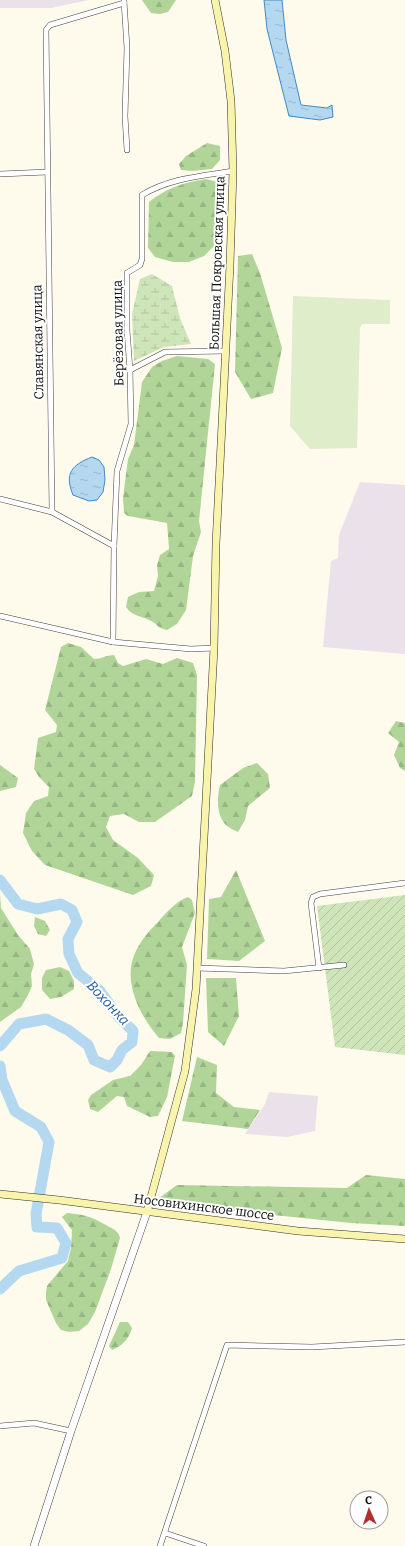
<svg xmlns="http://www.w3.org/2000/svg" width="405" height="1546" font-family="Bitter,serif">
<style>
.industrial{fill:#eae1ea}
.forest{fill:url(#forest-firs)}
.wetland{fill:url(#wetland-marsh)}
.garden{fill:url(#garden-furrows)}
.pitch{fill:#dfedca}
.water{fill:url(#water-ripples);stroke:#4189c3}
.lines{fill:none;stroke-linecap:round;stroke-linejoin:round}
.river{stroke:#b5d8f1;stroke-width:11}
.minor-casing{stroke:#3f3f3f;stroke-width:6}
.tertiary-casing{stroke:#3f3f3f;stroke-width:8}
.secondary-casing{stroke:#2e2e2e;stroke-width:8}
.minor{stroke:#fff;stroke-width:5}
.tertiary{stroke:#fff;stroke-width:7}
.secondary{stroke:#f9f4ac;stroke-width:7}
.labels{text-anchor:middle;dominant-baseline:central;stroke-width:4;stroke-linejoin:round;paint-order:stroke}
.street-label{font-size:13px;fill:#0c0c0c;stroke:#fff}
.water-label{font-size:14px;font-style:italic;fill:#1f5b94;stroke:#fff}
</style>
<defs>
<pattern id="forest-firs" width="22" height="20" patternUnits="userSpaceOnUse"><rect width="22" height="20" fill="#b1d599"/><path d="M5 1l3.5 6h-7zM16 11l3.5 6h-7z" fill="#97b683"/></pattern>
<pattern id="wetland-marsh" width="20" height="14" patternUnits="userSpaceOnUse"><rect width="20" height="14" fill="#cee5b9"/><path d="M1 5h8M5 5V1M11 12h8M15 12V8" fill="none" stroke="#b0c39e"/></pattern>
<pattern id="garden-furrows" width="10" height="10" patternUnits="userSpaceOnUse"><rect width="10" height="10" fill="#cee5b9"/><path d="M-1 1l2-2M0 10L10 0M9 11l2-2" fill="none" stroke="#b0c39e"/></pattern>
<pattern id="water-ripples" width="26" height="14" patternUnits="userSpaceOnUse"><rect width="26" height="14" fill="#b5d8f1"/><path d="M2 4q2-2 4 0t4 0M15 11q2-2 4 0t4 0" fill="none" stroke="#9ab8cd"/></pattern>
</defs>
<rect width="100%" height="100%" fill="#fefbec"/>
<g class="industrial">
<polygon points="0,0 89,0 51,8 0,8"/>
<polygon points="360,482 405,485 405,654 323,647 331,561 338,558 339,535"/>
<polygon points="269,1092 318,1096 315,1131 287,1137 245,1134 265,1104"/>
</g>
<g class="forest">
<polygon points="142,0 176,0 168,12 160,14 151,13"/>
<polygon points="207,143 220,146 220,160 212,169 192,171 181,170 179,164 186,156"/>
<path d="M 206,179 L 218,182 L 214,246 L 204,256 L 189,262 L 173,262 L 155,257 L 148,248 L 149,202 C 168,187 183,183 206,179 Z"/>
<polygon points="252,254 260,273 282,348 273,393 251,399 235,372 238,256"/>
<path d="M 177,356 L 208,359 L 215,364 L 199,521 L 201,532 L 193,556 L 186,610 L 177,624 L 167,630 C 155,627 158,624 151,621 C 140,615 133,617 126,607 L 128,597 L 139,592 L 154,591 L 158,576 L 157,565 L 160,555 L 169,549 L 167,523 L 128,516 L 124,513 L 123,498 L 128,459 L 134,445 L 142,382 L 152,367 L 162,361 Z"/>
<path d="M 68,643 L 81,647 L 94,659 C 102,659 106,655 114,655 L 118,663 L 123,666 L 146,659 L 163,664 L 177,658 L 193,663 L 197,675 L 195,782 L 192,796 L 155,822 L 139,822 L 124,814 L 110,816 L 106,827 L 113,840 L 138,858 L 154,875 L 151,886 L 133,895 L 45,865 L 32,851 L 23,833 L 26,813 L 34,801 L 48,796 L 49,787 L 39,777 L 34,769 L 38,738 L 56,732 L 57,725 L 45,710 L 61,647 Z"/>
<polygon points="396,721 405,723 405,771 400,768 394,755 399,742 388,733"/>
<path d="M 257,763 L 268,774 L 270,788 L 248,806 L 245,820 L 238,832 C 234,830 229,828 226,825 C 216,815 217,797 220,785 L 243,768 Z"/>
<polygon points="0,765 18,778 16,787 0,791"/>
<polygon points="236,870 265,941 239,961 207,959 209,899 221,897"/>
<polygon points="0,893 1,908 18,935 30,949 34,964 31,974 32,986 28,995 21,1007 0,1022"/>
<path d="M 188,897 L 192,900 L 195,913 L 182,947 L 187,965 L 183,1023 L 181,1033 L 170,1039 L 159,1038 C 140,1016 121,980 136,951 C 141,940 150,930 158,922 C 167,912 175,902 188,897 Z"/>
<polygon points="35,917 45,921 50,930 46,936 38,934 34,926"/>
<polygon points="60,967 69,971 74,981 74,989 61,997 50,999 42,990 42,978 46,970"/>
<polygon points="206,978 236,978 239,1016 224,1046 208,1032"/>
<polygon points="150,1051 172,1052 175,1056 167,1097 158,1116 150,1117 127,1106 124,1097 117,1096 98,1112 90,1109 88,1100 91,1095 113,1080 130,1076 141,1065"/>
<polygon points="197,1057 217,1065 216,1093 234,1107 260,1110 248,1129 182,1121"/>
<polygon points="366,1175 405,1179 405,1226 351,1223 166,1204 159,1198 177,1185 347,1188"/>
<path d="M 67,1213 C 85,1215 90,1216 106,1225 C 113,1229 118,1230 120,1238 L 111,1269 L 95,1312 L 88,1324 L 79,1331 L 69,1332 L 61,1330 L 56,1323 L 46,1300 L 46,1292 L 47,1286 L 51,1281 L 68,1261 L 71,1248 L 72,1230 L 62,1217 Z"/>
<path d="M 120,1322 L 128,1322 L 132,1328 C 129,1339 122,1346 112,1350 L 109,1346 Z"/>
</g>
<polygon class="wetland" points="152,274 172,286 180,318 191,344 164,347 134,361 132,314 140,279"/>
<polygon class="garden" points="405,895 405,1055 335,1047 317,906"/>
<polygon class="pitch" points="293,296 390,300 390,324 362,324 360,328 357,448 310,449 290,426"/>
<g class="water">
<polygon points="264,0 282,0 286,40 301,105 327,108 332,105 333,117 320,120 289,116 267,29"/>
<path d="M 92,457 L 99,460 L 104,467 L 105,480 L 103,492 L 97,500 L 89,501 L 73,495 C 64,473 72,465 92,457 Z"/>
</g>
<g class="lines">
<g class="river">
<polyline points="0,880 18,904 37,909 61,904 72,910 77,922 68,939 69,954 78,973 99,990 118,1016 133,1031 132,1042 122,1050 117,1060 110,1067 94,1060 88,1045 68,1030 46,1019 19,1024 0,1046"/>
<polyline points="0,1066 2,1080 15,1111 41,1127 49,1142 36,1214 37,1227 57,1228 66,1243 62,1258 19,1271 0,1289"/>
</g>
<defs>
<g id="minor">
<polyline points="124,1 127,48 125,116 127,150"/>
<polyline points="0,174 47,172"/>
<polyline points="130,370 165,352 226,351"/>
<polyline points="0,499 52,512 114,546"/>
<polyline points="52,512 46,30 50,25 124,3"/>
<polyline points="0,616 113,642 191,649 214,648"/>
<path d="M 113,642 L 114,546 L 117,471 L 131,424 L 130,370 L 127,330 L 127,273 L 140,265 L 142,259 L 142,195 C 170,178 202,176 233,171"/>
<polyline points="197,968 284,971 344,965"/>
<polyline points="319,968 311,903 313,897 320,894 405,883"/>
<polyline points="0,1426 34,1423 71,1431"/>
<polyline points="165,1533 204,1546"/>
<polyline points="160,1546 227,1345 312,1347 405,1342"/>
</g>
<polyline id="tertiary" points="34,1546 71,1431 147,1212"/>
<g id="secondary">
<polyline points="0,1194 59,1200 298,1231 405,1239"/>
<polyline points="147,1212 185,1071 196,989 214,648 216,544 230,265 233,171 231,101 225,51 215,0"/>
</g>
</defs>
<use href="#minor" class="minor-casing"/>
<use href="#tertiary" class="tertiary-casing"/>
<use href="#secondary" class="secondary-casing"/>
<use href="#minor" class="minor"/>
<use href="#tertiary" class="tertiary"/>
<use href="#secondary" class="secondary"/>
</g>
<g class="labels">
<g class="street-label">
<text transform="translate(217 263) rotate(-88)">Большая Покровская улица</text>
<text transform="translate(118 333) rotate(-91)">Берёзовая улица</text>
<text transform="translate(38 342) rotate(-91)">Славянская улица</text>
<text transform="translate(204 1207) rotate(7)">Носовихинское шоссе</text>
</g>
<g class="water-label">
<text transform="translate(108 1003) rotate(47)">Вохонка</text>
</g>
</g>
<g transform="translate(369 1510) rotate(357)"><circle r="19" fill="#ffffff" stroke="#9e9e9e"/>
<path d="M0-3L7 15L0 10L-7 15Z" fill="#b12f2f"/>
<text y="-6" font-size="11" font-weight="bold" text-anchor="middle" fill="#0c0c0c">С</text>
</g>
</svg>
